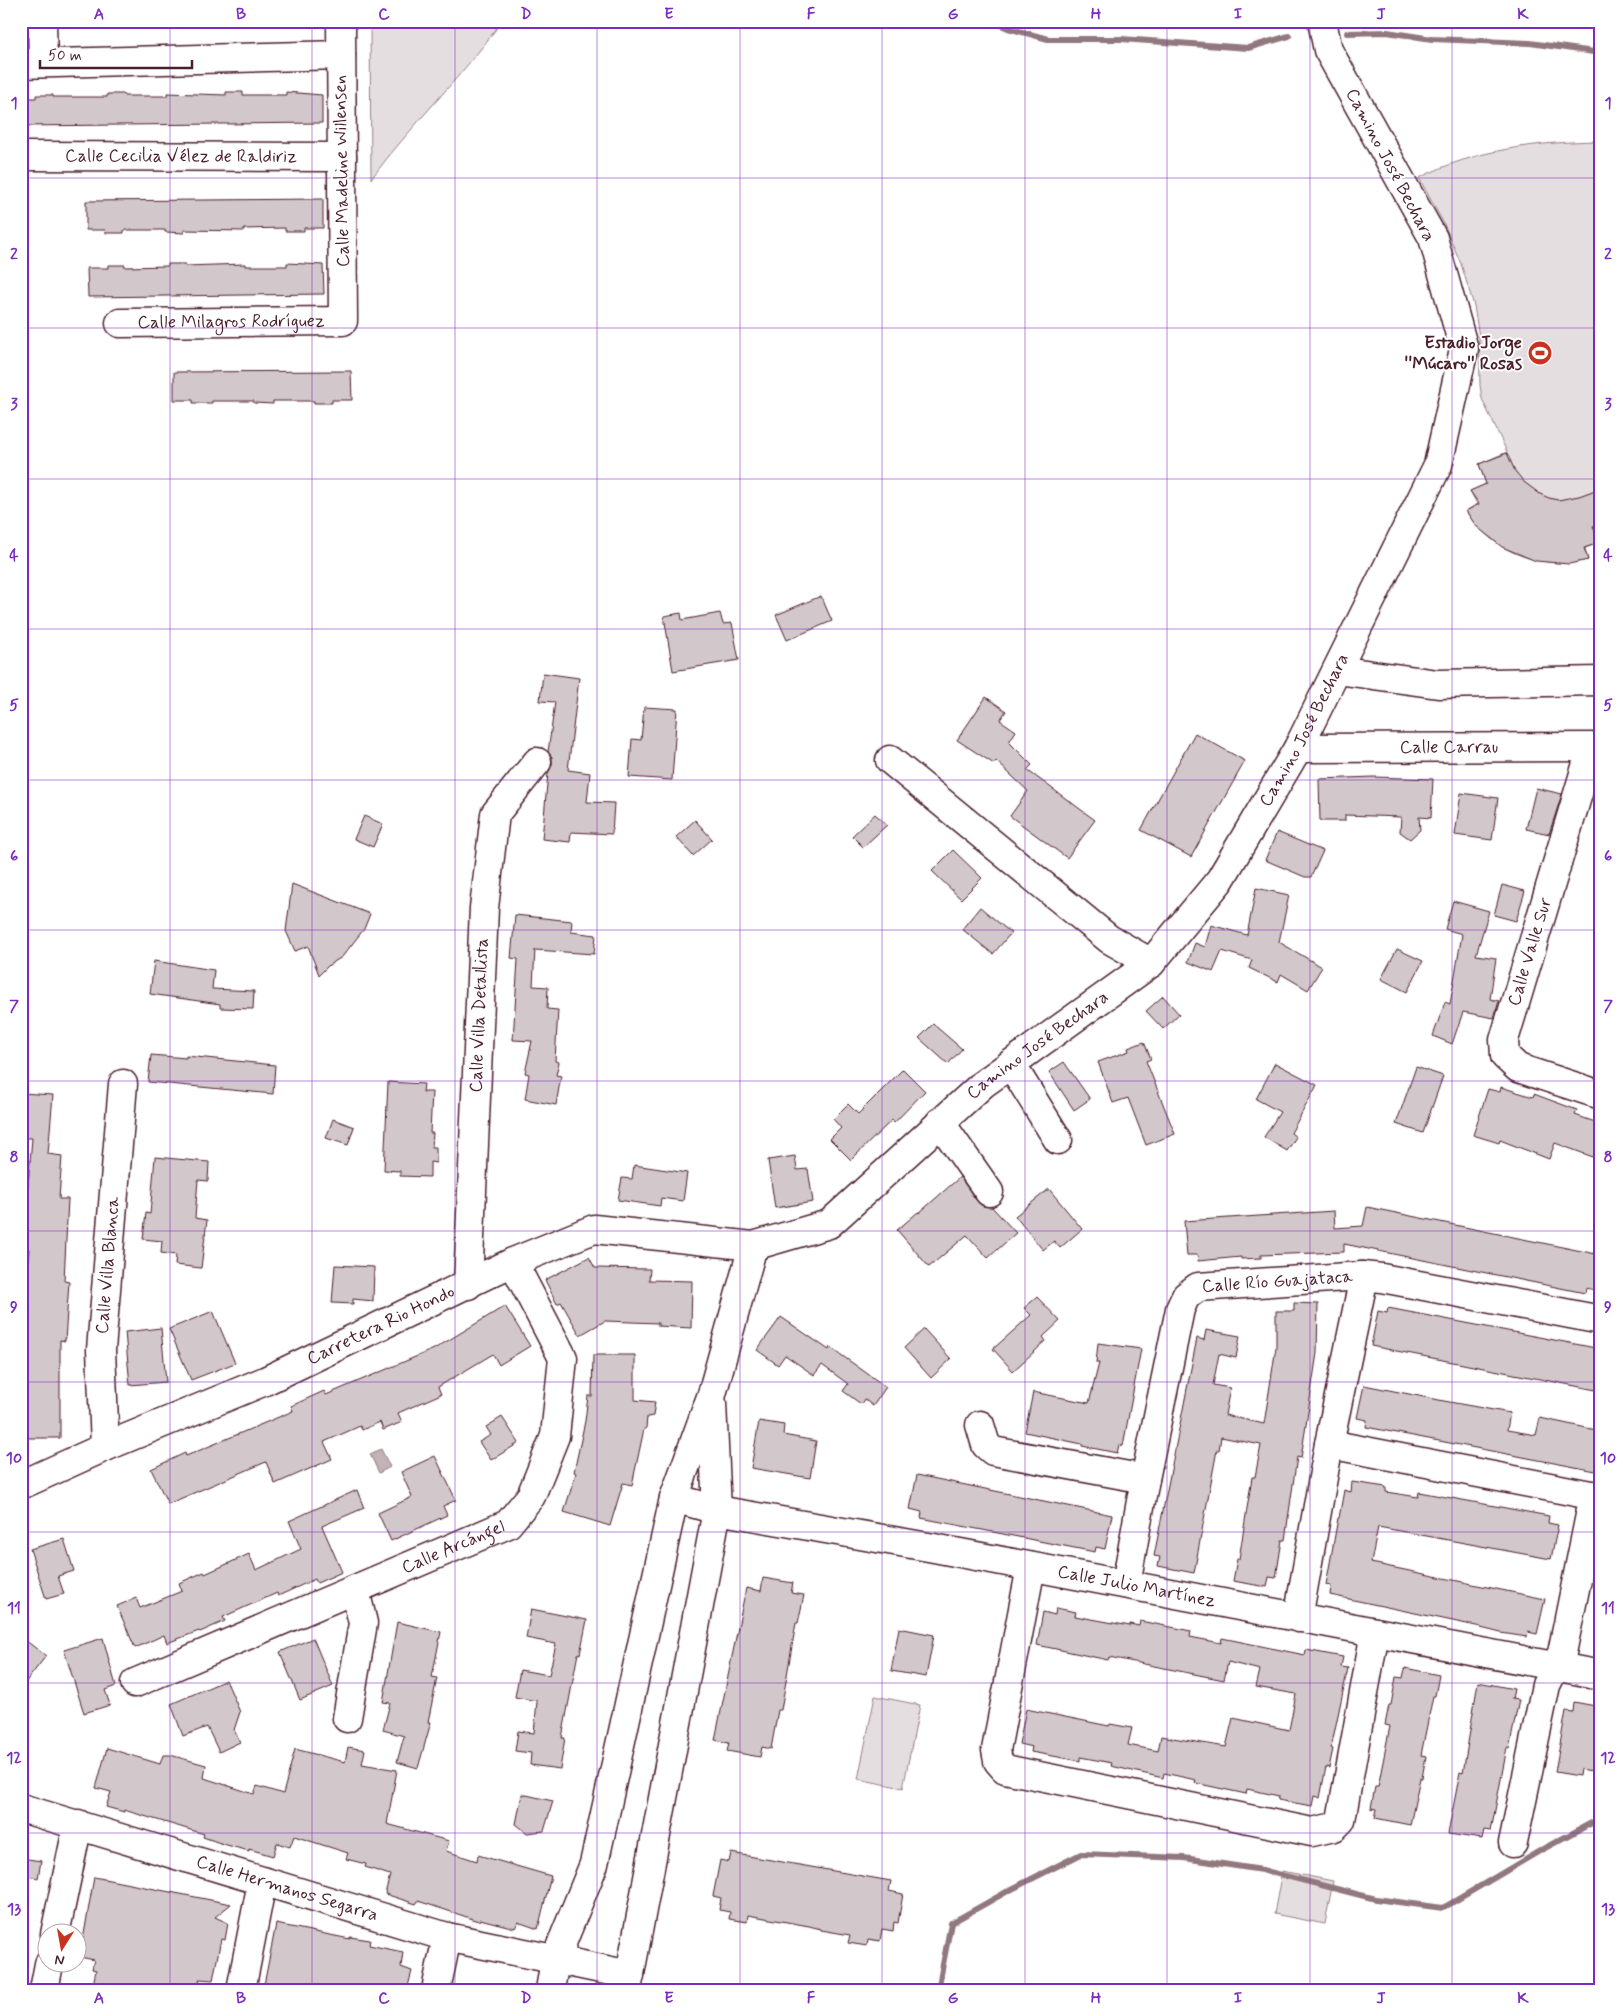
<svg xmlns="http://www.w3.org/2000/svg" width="1622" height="2011" font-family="Mynerve,sans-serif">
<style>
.green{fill:#e5dee0;stroke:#987e86}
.water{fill:#c1b3b6;stroke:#91787e}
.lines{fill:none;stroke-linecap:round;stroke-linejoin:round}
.stream{stroke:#91787e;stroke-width:6}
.building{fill:#d2c7cb;stroke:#4a1f2b}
.minor-casing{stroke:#4a1f2b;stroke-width:31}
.minor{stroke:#fff;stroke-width:28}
.grid{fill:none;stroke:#7b2cbf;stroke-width:1;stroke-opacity:0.55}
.labels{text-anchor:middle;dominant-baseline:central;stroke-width:4;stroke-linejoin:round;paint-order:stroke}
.street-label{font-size:18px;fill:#4a1f2b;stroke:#fff}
.poi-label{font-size:18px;font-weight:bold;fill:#4a1f2b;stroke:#fff;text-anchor:end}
.neatline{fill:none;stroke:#7b2cbf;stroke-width:2}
.grid-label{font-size:16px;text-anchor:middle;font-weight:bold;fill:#7b2cbf}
</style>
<rect width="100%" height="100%" fill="#fff"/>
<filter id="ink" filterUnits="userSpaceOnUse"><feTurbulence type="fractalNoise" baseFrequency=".02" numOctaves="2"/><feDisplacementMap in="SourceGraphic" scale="10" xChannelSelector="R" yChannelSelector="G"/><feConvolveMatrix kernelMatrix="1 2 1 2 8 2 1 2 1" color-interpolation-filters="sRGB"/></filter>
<g filter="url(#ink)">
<g class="green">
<path d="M 370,21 L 502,21 C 462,77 412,124 371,179 Z"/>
<path d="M 1601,141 L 1601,523 L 1593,526 L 1599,543 L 1585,548 L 1588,560 C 1541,570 1493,553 1466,511 L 1477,504 L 1470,491 L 1486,484 L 1479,464 L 1507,452 L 1482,399 L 1480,385 L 1479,337 L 1474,306 L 1461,264 L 1444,224 L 1419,178 C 1476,149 1538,142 1601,141 Z"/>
<polygon points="875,1696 920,1705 903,1788 858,1779"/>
<polygon points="1282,1871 1333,1881 1325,1924 1274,1914"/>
</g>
<polygon class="water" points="381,1449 390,1467 379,1473 370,1454"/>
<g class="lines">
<g class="stream">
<polyline points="992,21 1008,28 1048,39 1121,39 1248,48 1289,36"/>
<polyline points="1347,33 1387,32 1432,39 1530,43 1601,53"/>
<polyline points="938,1990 951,1923 1008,1891 1081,1854 1184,1858 1262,1870 1376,1899 1443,1908 1543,1849 1601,1818"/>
</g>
</g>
<g class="building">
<polygon points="226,92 243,92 243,95 286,95 286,92 322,95 322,123 21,126 21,98 36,98 36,95 53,95 53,97 107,97 107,94 123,94 124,96 167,96 167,93 226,95"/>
<polygon points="323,199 323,228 304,228 304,231 285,231 285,228 244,229 244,231 184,230 184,233 165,232 165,230 124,230 124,233 106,233 105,230 86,230 86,201"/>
<polygon points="287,263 323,265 324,294 88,297 87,268 108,268 108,265 125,265 125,267 168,266 168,264 185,264 185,266 245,264 245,266 287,266"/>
<polygon points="351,371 352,400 332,400 332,403 314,403 314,401 273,401 273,404 254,403 254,401 212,401 212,403 193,403 193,400 174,400 174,372"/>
<polygon points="1507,453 1515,471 1524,482 1540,494 1549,498 1558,500 1579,496 1601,488 1601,523 1593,526 1599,543 1584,548 1588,560 1569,564 1536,561 1502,547 1476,526 1466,511 1479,504 1470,491 1486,484 1479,464"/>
<polygon points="821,596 832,621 787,640 776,615"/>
<polygon points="681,613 682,620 720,613 723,624 732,623 739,660 673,671 664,616"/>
<polygon points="543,673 579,678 568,770 590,773 587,802 614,803 612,834 571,832 570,842 542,839 548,773 552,764 552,757 548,752 555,702 540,701"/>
<polygon points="986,697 1006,711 1000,720 1016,731 1009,742 1032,765 1027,770 1095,820 1067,858 1010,816 1028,791 996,761 994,764 957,740"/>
<polygon points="644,707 677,709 672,780 629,777 632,739 641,740"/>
<polygon points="1195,733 1245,761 1191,857 1141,830"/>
<polygon points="1374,777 1433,779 1431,818 1419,817 1420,830 1410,839 1400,832 1401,817 1345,815 1345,821 1320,821 1319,779"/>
<polygon points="1536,788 1562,794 1549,834 1526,829"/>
<polygon points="1461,793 1498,798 1492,840 1455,835"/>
<polygon points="875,814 887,825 863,847 852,836"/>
<polygon points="364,816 383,824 373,847 354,839"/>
<polygon points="695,820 712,839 693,856 676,837"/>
<polygon points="1277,832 1323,851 1311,877 1305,877 1265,860"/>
<polygon points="953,850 982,878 961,899 932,871"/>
<polygon points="292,884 370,914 364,929 342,957 329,965 319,975 308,946 295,951 286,931"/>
<polygon points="1502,885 1525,891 1516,921 1494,915"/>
<polygon points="1256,888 1289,895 1279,942 1322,967 1308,990 1281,974 1278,982 1249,968 1252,960 1222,951 1213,972 1188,962 1195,943 1205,947 1211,925 1247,935"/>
<polygon points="1453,901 1489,911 1476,955 1496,958 1490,999 1499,1001 1494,1018 1463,1012 1452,1044 1433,1036 1445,1002 1450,1004 1462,934 1445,929"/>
<polygon points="980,907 1011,933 993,954 962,929"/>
<polygon points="515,915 572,921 571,932 596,935 594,954 535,950 533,986 548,987 547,1009 558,1010 555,1061 559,1062 556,1075 561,1076 556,1105 525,1099 529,1074 525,1073 532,1041 513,1040 518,959 511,958"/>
<polygon points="1397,949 1423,961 1407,992 1381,979"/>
<polygon points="154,961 214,970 212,989 254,991 253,1009 220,1008 220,1004 150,994"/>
<polygon points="1163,996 1179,1014 1163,1029 1146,1011"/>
<polygon points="933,1024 962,1049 948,1064 919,1038"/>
<polygon points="1144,1042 1151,1059 1146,1061 1175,1134 1146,1145 1128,1098 1113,1103 1098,1062 1129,1051 1128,1048"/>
<polygon points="151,1055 186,1058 186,1056 275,1065 273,1094 148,1082"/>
<polygon points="1064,1062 1090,1099 1074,1110 1049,1072"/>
<polygon points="1275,1063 1317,1085 1291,1133 1296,1137 1287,1151 1264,1137 1280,1112 1256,1099"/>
<polygon points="1416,1067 1443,1076 1423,1133 1396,1124"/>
<polygon points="903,1069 925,1091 894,1123 892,1120 851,1160 830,1139 841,1128 833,1119 848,1104 858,1114"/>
<polygon points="388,1082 424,1084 423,1092 432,1092 430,1133 433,1133 432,1147 436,1147 436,1163 430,1162 430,1177 400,1176 400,1171 384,1170"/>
<polygon points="1501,1087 1533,1097 1534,1094 1577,1110 1575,1115 1601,1124 1601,1160 1555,1143 1549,1159 1500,1140 1499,1143 1473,1135 1488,1089 1500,1092"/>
<polygon points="21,1093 53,1095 48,1154 62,1156 59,1199 68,1199 64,1281 69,1282 65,1341 60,1340 60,1438 21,1438 21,1350 29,1249 21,1248 21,1228 23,1197 27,1197 32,1138 21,1138"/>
<polygon points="333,1119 354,1127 348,1145 326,1138"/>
<polygon points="795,1156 797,1170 808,1169 813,1202 775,1208 768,1160"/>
<polygon points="155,1157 209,1162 208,1181 198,1180 195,1218 207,1220 201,1268 175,1265 176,1255 161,1253 162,1241 143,1239 146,1213 150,1214"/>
<polygon points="634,1165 687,1173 683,1201 661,1198 660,1206 618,1200 622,1178 632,1179"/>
<polygon points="960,1177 977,1201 983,1206 992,1207 1016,1233 988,1258 967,1235 929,1267 897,1230 918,1212 919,1213"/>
<polygon points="1049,1189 1082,1229 1060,1248 1054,1241 1043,1250 1015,1216"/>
<polygon points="1367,1207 1601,1255 1601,1266 1595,1290 1586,1288 1585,1293 1344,1244 1344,1252 1261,1255 1261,1258 1241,1259 1241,1257 1198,1261 1197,1255 1187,1255 1184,1221 1334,1211 1335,1228 1363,1226"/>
<polygon points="589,1257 595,1268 650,1269 649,1280 692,1281 691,1328 658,1326 658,1323 605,1321 580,1335 561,1302 557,1304 545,1280"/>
<polygon points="335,1265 374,1267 373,1301 353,1299 353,1304 332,1303"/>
<polygon points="1037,1297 1060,1321 1043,1337 1046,1341 1013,1371 993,1349 1031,1315 1024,1308"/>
<polygon points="1294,1303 1318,1304 1317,1353 1301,1458 1297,1457 1285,1540 1282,1540 1276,1578 1269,1577 1267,1587 1233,1581 1237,1559 1239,1559 1252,1477 1255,1477 1261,1445 1221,1437 1219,1450 1217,1450 1194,1573 1158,1566 1160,1557 1154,1556 1197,1338 1204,1340 1206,1330 1240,1336 1236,1358 1219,1354 1213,1385 1230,1388 1225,1415 1264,1424 1276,1347 1276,1311 1294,1311"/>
<polygon points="505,1306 530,1346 499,1365 493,1354 438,1387 441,1394 398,1413 402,1422 383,1430 380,1422 362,1430 360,1426 324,1442 332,1459 275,1484 266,1462 168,1504 151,1469 185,1453 186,1456 293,1411 291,1406 324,1391 326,1395 434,1349"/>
<polygon points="1388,1308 1601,1349 1601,1391 1371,1346 1378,1311 1387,1313"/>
<polygon points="213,1311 235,1363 191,1380 169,1329"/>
<polygon points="781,1317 829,1350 830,1347 886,1387 873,1406 864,1399 861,1404 843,1391 848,1384 822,1365 814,1375 785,1355 778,1365 757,1350"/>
<polygon points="161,1328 166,1382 130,1385 125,1332"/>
<polygon points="924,1329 951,1359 931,1378 904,1348"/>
<polygon points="1098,1343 1141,1349 1123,1446 1119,1445 1117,1453 1082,1446 1082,1444 1025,1432 1033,1392 1089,1403 1099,1363 1096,1363"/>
<polygon points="593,1355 635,1355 635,1400 655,1402 653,1416 647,1417 646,1429 644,1429 632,1485 623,1483 610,1526 564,1512 576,1473 574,1472 585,1421 588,1396 592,1396"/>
<polygon points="1364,1385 1444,1401 1510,1413 1507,1430 1536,1435 1540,1418 1601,1431 1601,1472 1366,1427 1367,1420 1357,1418"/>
<polygon points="502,1417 519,1443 491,1460 479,1442 491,1435 486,1427"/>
<polygon points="759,1421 784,1425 783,1435 816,1441 810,1478 751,1468"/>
<polygon points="435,1456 456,1500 443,1506 447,1515 391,1541 378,1513 412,1497 401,1472"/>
<polygon points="917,1475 1112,1515 1105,1549 1096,1547 1095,1552 921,1518 922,1512 910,1509"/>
<polygon points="1352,1482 1386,1487 1386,1492 1418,1497 1419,1492 1549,1516 1548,1523 1558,1525 1551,1559 1378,1527 1371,1563 1545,1599 1537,1634 1528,1632 1527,1637 1501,1633 1481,1628 1481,1627 1330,1595 1331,1586 1326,1585 1338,1518 1339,1518 1344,1490 1351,1492"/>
<polygon points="357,1490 364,1508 322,1526 342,1572 317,1583 315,1579 278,1596 277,1593 223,1617 225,1621 200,1632 199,1631 167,1643 164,1635 135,1648 117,1606 136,1598 140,1608 182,1591 179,1583 204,1572 205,1574 249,1554 256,1570 301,1549 289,1521"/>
<polygon points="64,1539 74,1571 58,1576 64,1594 46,1599 30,1549"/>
<polygon points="763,1578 793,1583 791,1593 804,1595 798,1623 796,1623 781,1710 778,1710 771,1749 762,1747 760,1757 727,1751 729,1743 715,1740 746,1588 761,1591"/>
<polygon points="1056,1608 1076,1612 1075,1616 1130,1626 1130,1624 1139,1626 1140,1621 1171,1627 1191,1631 1190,1637 1221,1643 1222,1638 1305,1655 1306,1650 1343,1657 1341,1667 1348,1668 1331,1748 1333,1749 1329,1768 1326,1767 1320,1798 1314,1796 1312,1806 1278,1800 1279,1796 1247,1789 1246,1794 1195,1783 1196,1780 1164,1773 1163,1778 1111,1766 1112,1763 1080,1757 1080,1761 1031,1752 1032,1747 1019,1744 1026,1709 1109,1726 1110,1724 1132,1728 1128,1745 1158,1751 1161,1736 1226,1747 1233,1718 1289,1730 1296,1694 1256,1687 1260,1670 1228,1662 1224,1680 1109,1657 1108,1660 1037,1645 1043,1612 1055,1615"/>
<polygon points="531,1609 587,1620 580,1654 578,1653 562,1738 565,1738 560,1769 530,1765 531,1753 515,1751 518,1731 534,1733 537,1701 515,1697 520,1670 549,1675 556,1644 526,1638"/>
<polygon points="397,1622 441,1632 432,1677 437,1678 428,1722 431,1722 418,1768 397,1762 404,1736 383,1730 390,1703 383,1702"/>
<polygon points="899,1628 934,1635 926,1677 891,1671"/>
<polygon points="21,1637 46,1656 21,1688"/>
<polygon points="103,1638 116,1686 105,1690 110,1705 84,1713 64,1650"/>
<polygon points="313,1638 333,1686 300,1700 280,1652"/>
<polygon points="1405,1668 1439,1675 1435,1696 1433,1696 1421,1755 1426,1756 1422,1778 1420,1778 1410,1825 1375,1818 1377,1809 1371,1808 1375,1787 1378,1787 1390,1726 1385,1725 1389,1705 1391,1705 1396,1677 1403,1678"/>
<polygon points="226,1680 240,1712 234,1730 240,1742 219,1752 207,1727 183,1736 171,1704"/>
<polygon points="1478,1682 1514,1689 1512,1699 1519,1700 1509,1749 1507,1748 1491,1831 1484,1830 1482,1839 1448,1834 1460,1772 1463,1773"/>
<polygon points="1574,1702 1601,1707 1601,1754 1598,1772 1580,1769 1579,1776 1555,1772 1566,1711 1573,1712"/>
<polygon points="348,1747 365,1750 362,1764 397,1770 387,1824 449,1841 446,1851 477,1861 478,1855 551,1876 538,1929 518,1922 515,1928 480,1919 479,1921 418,1901 416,1904 385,1894 390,1875 365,1867 366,1864 346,1859 348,1853 294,1836 290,1847 277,1843 273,1856 249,1849 249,1851 223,1844 203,1837 204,1834 124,1810 124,1812 106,1807 111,1792 96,1788 107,1748 160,1764 163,1755 170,1755 206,1765 204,1778 254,1794 257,1786 283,1794 295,1749 345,1762"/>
<polygon points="522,1794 553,1801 544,1831 527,1833 516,1824"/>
<polygon points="731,1853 891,1881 889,1891 903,1894 898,1923 894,1922 893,1931 882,1929 880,1941 868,1939 867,1946 848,1943 850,1935 821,1930 821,1929 809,1926 748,1915 747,1922 729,1919 730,1912 719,1910 721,1898 713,1896 720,1860 729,1862"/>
<polygon points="21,1858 41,1861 38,1878 21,1875"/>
<polygon points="94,1877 231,1904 215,1917 228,1923 225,1940 221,1939 213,1980 199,1979 202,1990 92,1990 96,1970 92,1969 94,1960 80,1957"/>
<polygon points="276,1924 350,1939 350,1937 370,1940 369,1945 403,1952 401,1967 412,1971 407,1990 263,1990"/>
</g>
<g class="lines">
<defs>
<g id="minor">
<polyline points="42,21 43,63"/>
<polyline points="21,64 341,55"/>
<path id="s1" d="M 21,156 L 342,157"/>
<path id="s2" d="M 120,323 L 343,321 L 341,21"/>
<polyline points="1337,670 1438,684 1601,681"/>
<path id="s3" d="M 1298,748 L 1601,747"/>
<polyline points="1589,748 1586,767 1504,1040 1505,1056 1518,1068 1601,1095"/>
<polyline points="890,760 1109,939 1151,963"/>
<polyline points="1011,1064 1058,1140"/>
<polyline points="940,1122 989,1192"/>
<path id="s4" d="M 468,1285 L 484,908 L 495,814 L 537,762"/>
<polyline points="980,1425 986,1445 993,1451 1145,1479"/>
<polyline points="1329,1444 1601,1497"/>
<path id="s5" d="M 105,1447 L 101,1350 L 123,1084"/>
<path id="s6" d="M 21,1485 L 105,1447 L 265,1381 L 513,1262 L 594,1229 L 753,1246 L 829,1224 L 983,1084 L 1151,963 L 1220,880 L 1298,748 L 1438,465 L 1464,349 L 1433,238 L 1328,50 L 1322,21"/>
<path id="s7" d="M 674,1498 L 717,1510 L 934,1548 L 1601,1675"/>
<polyline points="1031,1567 996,1750 998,1761 1005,1769 1312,1832 1334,1827 1341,1820 1375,1632"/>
<path id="s8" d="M 1126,1584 L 1145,1479 L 1180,1309 L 1186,1296 L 1198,1287 L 1362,1276 L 1382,1278 L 1601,1320"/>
<polyline points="1298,1618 1329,1444 1362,1286 1362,1276"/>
<path id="s9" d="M 135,1683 L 508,1524 L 531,1496 L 555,1436 L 563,1358 L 513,1262"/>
<polyline points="347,1718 363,1623 355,1590"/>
<path id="s10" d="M 21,1808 L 447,1937 L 630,1975"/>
<polyline points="1513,1843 1546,1685 1562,1653 1594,1495"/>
<polyline points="55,1934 78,1824"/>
<polyline points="44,1990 49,1964"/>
<polyline points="241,1990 262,1882"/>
<polyline points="436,1990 447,1937"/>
<polyline points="550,1990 555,1960 594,1864 674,1498 712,1394 753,1246"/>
<polyline points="627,1990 717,1510 712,1403"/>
</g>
</defs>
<use href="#minor" class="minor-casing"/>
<use href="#minor" class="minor"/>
</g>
</g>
<path class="grid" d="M 170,21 L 170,1990M 312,21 L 312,1990M 455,21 L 455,1990M 597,21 L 597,1990M 740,21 L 740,1990M 882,21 L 882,1990M 1025,21 L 1025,1990M 1167,21 L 1167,1990M 1310,21 L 1310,1990M 1452,21 L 1452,1990M 21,178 L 1601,178M 21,328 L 1601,328M 21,479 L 1601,479M 21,629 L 1601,629M 21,780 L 1601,780M 21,930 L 1601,930M 21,1081 L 1601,1081M 21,1231 L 1601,1231M 21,1382 L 1601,1382M 21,1532 L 1601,1532M 21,1683 L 1601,1683M 21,1833 L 1601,1833"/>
<defs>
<symbol id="stadium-disc" viewBox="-11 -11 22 22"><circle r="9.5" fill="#c8321e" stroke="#fff"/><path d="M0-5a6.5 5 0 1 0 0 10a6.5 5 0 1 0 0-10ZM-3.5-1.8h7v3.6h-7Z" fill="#fff"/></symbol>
</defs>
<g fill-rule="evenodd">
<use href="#stadium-disc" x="1526" y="339" width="28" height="28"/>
</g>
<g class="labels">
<g class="street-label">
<text stroke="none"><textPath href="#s1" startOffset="160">Calle Cecilia Vélez de Raldiriz</textPath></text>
<text transform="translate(1390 165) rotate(62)">Camino José Bechara</text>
<text transform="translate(342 171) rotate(-91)">Calle Madeline Willensen</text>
<text stroke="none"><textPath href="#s2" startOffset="111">Calle Milagros Rodríguez</textPath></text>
<text stroke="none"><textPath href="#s6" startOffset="1562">Camino José Bechara</textPath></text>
<text stroke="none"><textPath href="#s3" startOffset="151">Calle Carrau</textPath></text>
<text transform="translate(1530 952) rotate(-73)">Calle Valle Sur</text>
<text stroke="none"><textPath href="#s4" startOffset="270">Calle Villa Detallista</textPath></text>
<text stroke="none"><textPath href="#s6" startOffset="1142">Camino José Bechara</textPath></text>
<text stroke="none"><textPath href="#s5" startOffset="182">Calle Villa Blanca</textPath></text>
<text stroke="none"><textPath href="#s8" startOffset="389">Calle Río Guajataca</textPath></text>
<text stroke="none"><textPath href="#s6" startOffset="394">Carretera Rio Hondo</textPath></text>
<text stroke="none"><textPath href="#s9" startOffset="346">Calle Arcángel</textPath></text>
<text stroke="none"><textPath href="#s7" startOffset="471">Calle Julio Martínez</textPath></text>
<text stroke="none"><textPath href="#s10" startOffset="278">Calle Hermanos Segarra</textPath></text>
</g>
<g class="poi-label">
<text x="1522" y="343">Estadio Jorge<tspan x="1522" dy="21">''Múcaro'' Rosas</tspan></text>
</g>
</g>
<rect width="1622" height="2011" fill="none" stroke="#fff" stroke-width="55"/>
<g transform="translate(62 1948) rotate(191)"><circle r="24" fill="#ffffff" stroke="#b7a5aa"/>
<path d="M0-4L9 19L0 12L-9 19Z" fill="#c8321e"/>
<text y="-8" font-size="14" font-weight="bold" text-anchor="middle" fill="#4a1f2b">N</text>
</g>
<path d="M40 60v8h152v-8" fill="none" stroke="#4a1f2b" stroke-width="2.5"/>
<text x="48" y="60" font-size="15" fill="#4a1f2b" stroke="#ffffff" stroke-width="4" paint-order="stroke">50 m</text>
<rect x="28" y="28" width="1566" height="1956" class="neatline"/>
<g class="grid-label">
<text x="99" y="19">A</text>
<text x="241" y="19">B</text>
<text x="384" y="19">C</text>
<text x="526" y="19">D</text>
<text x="669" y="19">E</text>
<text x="811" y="19">F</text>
<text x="953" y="19">G</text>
<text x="1096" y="19">H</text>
<text x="1238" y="19">I</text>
<text x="1381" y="19">J</text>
<text x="1523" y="19">K</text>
<text x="14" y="108">1</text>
<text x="1608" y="108">1</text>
<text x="14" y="259">2</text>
<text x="1608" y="259">2</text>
<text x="14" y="409">3</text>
<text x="1608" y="409">3</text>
<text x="14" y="560">4</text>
<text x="1608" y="560">4</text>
<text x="14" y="710">5</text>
<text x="1608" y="710">5</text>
<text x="14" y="861">6</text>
<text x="1608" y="861">6</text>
<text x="14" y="1011">7</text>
<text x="1608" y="1011">7</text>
<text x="14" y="1162">8</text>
<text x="1608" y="1162">8</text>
<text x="14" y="1312">9</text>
<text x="1608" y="1312">9</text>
<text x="14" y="1463">10</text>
<text x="1608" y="1463">10</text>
<text x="14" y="1613">11</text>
<text x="1608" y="1613">11</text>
<text x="14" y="1763">12</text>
<text x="1608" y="1763">12</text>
<text x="14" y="1914">13</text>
<text x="1608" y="1914">13</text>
<text x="99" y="2003">A</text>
<text x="241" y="2003">B</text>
<text x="384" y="2003">C</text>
<text x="526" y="2003">D</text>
<text x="669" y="2003">E</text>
<text x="811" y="2003">F</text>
<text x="953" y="2003">G</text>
<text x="1096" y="2003">H</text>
<text x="1238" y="2003">I</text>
<text x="1381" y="2003">J</text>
<text x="1523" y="2003">K</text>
</g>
</svg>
